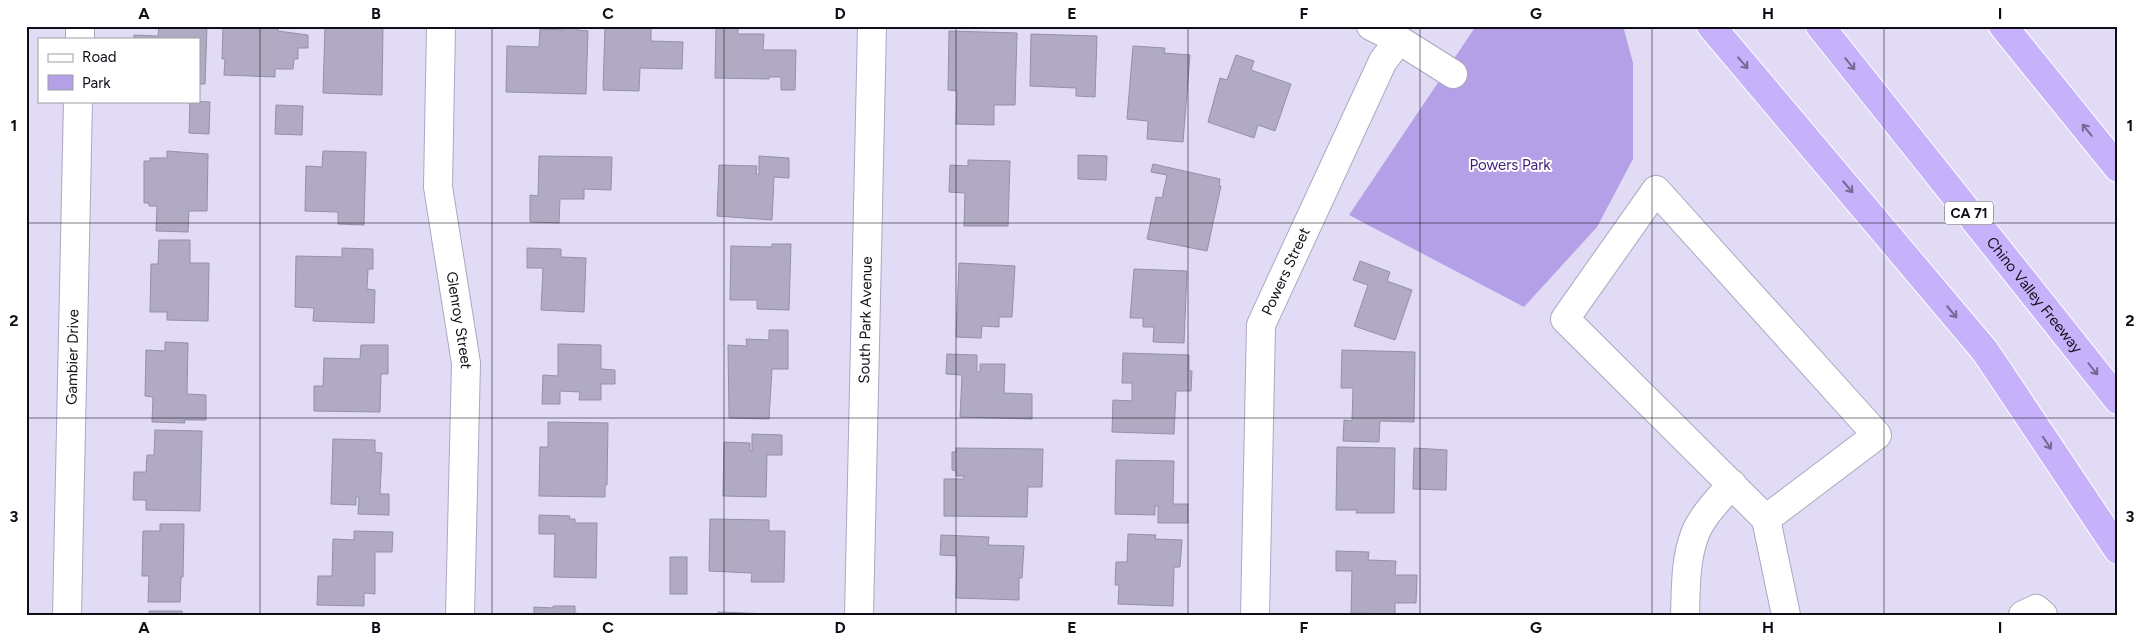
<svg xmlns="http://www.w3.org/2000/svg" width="2144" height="641" font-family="Figtree,sans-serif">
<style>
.green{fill:#b3a0e6}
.building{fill:#b0aac3;stroke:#958fa8}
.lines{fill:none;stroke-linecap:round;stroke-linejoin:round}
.minor-casing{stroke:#ada7c1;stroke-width:30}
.highway-casing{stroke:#fff;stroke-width:30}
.minor{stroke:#fff;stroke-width:28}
.highway{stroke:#c6b2fb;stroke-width:28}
.oneway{stroke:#746894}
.grid{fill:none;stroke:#0f0d16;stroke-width:1;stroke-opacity:0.55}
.labels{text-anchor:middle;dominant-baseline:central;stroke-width:4;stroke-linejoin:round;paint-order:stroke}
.shield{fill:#fff;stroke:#57565c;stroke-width:1}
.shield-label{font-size:14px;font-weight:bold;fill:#0f0d16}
.park-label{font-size:15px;fill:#411e75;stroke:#fff}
.street-label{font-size:15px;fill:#0f0d16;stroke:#fff}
.neatline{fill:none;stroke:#0f0d16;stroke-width:2}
.grid-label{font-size:16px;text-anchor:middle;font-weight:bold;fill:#0f0d16}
</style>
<rect width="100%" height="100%" fill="#e2dbf6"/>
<polygon class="green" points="1476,26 1623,26 1633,63 1633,159 1597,227 1524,307 1349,215"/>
<g class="building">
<polygon points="159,26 207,26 205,84 199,84 199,39 134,39 134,35 158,36"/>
<polygon points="223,26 278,26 278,31 308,35 308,48 298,48 298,59 294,59 293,69 275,69 275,77 224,75 225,59 222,59"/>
<polygon points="325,26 383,26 382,95 323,93"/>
<polygon points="563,26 577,26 577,30 588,31 586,94 506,92 507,46 539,47 540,29 563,30"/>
<polygon points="605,26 651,26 651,41 683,42 682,69 640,68 639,91 603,90"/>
<polygon points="716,26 738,26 738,34 764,34 763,50 796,50 795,90 781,90 781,77 769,77 769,79 715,78"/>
<polygon points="949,31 1017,33 1015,105 994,105 994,125 956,124 957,91 948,90"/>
<polygon points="1031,34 1097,36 1095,97 1076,96 1076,88 1030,86"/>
<polygon points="1133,46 1165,48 1164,53 1190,55 1183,142 1147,139 1148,121 1127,119"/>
<polygon points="1236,55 1254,61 1251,70 1291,84 1275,131 1258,125 1254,138 1208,122 1220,78 1227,80"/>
<polygon points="190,101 210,102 209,134 189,133"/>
<polygon points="276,105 303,106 302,135 275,134"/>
<polygon points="167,151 208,154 207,211 189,211 188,232 156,231 157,206 149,206 149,203 144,203 144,161 150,161 150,158 167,158"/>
<polygon points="323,151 366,152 364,225 338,224 338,212 305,211 306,166 322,167"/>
<polygon points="1078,155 1107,156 1106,180 1078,179"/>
<polygon points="539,156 612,157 611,190 584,189 584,199 560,199 559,223 530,222 530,195 538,196"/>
<polygon points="759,156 789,158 789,178 774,177 772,220 717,216 719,165 757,166 756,174 759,174"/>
<polygon points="968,160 1010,161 1008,226 964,226 965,193 949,192 950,165 968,166"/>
<polygon points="1153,164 1220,179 1219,186 1221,186 1207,251 1147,239 1156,197 1162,198 1167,175 1151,172"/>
<polygon points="159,240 190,240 190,263 209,263 208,321 167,320 167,312 150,312 151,264 158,264"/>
<polygon points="772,244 791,244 789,310 757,309 757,300 730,300 731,246 772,247"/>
<polygon points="342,248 373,249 373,269 368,269 367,289 375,290 374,323 313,321 314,308 295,307 296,256 342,257"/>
<polygon points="527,248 561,249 561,257 586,258 584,312 541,310 543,268 527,268"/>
<polygon points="1360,261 1390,272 1387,281 1412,290 1395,340 1354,326 1368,285 1353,280"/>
<polygon points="959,263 1015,266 1012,317 999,317 999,327 982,326 981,338 956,337"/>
<polygon points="1134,269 1187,271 1184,343 1153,342 1154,327 1143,327 1143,318 1130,318"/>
<polygon points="769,330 788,330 788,369 772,369 769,419 729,418 728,345 747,346 746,339 769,340"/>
<polygon points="165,342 188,343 187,394 206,395 206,420 184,420 185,423 152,422 153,397 145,396 146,350 165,351"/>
<polygon points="558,344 601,345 601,369 615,370 615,384 601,384 601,400 579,400 580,392 560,391 560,404 542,404 543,375 558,376"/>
<polygon points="361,345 388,345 388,374 381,374 380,412 314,411 314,386 323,386 324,358 360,359"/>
<polygon points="1342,350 1415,352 1414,422 1380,421 1379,442 1343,441 1344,420 1352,421 1353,388 1341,388"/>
<polygon points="1123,353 1189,355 1189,371 1192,371 1191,391 1176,391 1174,434 1112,432 1113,400 1132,401 1132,383 1122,383"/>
<polygon points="947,354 977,355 977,372 980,372 980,364 1005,364 1004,393 1032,394 1032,419 960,417 962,375 946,374"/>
<polygon points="548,422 608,423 607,485 605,485 605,497 539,496 540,447 548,447"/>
<polygon points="155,430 202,431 200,511 146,510 146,500 133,500 134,472 146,472 147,455 154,455"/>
<polygon points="752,434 782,435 782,455 767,455 766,497 723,496 724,442 750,443 750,451 752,451"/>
<polygon points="333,439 375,440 375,452 382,453 380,494 389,494 389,515 358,514 359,497 356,497 356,505 331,504"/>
<polygon points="1337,447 1395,448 1394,513 1356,513 1357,510 1336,510"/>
<polygon points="956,448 1043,449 1042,487 1028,487 1027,517 944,516 944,479 963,479 964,476 956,476 956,471 952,470 952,452 956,452"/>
<polygon points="1414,448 1447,450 1446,490 1413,489"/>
<polygon points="1116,460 1174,461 1173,504 1188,504 1188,523 1158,523 1158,506 1155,506 1155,515 1115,514"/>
<polygon points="539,515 570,516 569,519 575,519 575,523 597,523 596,578 554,577 555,534 539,534"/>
<polygon points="710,519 769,520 769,531 785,531 784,582 751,582 752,573 709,571"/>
<polygon points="160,524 184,524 183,577 181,577 180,602 148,602 149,576 142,576 143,531 160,531"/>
<polygon points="354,531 393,532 392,552 375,552 375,594 364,593 364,606 317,605 318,576 332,576 333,539 354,540"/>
<polygon points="1128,534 1156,535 1155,539 1182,540 1180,567 1174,567 1173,606 1118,604 1119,585 1115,585 1116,562 1127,562"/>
<polygon points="941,535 989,537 988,545 1024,546 1022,578 1019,578 1019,600 956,598 957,556 940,555"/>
<polygon points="1336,551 1369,552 1368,560 1396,561 1395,575 1417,575 1416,603 1395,603 1395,614 1351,613 1352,571 1336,571"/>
<rect x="670" y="557" width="17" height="37"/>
<polygon points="553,606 575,606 575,613 593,615 534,615 534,607 553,608"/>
<polygon points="149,611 182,611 182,614 205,615 149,615"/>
<polygon points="718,612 773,614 773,615 718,615"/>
</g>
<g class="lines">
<defs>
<g id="minor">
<path id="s1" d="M 441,26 L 438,187 L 466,363 L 460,615"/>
<polyline points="1371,26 1399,40 1453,74"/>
<polyline points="80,39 80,26"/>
<polyline points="1766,519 1877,435 1656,190 1565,319 1766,519 1786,615"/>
<path id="s2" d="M 67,615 L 78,101"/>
<path id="s3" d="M 859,615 L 872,26"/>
<path id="s4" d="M 1255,615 L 1261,325 L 1383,61 L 1399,40"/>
<path d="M 1685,615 C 1686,588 1685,560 1695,534 C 1702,516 1719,499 1732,484"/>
<polyline points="2023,615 2036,609 2043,615"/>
</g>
<g id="highway">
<polyline points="1711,26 1985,351 2118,550"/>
<path id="s5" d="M 1820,26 L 2118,400"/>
<polyline points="2003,26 2118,168"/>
</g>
</defs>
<use href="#minor" class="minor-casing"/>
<use href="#highway" class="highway-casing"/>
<use href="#minor" class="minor"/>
<use href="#highway" class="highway"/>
</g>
<defs><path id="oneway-shaft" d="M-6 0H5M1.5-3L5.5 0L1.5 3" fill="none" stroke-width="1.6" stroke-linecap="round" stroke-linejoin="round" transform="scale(1.25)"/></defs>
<g class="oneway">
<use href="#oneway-shaft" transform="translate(1743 63) rotate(49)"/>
<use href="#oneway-shaft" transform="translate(1850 64) rotate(51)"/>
<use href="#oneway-shaft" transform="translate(2087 130) rotate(-129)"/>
<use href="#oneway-shaft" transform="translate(1848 187) rotate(50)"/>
<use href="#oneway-shaft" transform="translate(1952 312) rotate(50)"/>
<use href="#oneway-shaft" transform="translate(2093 369) rotate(51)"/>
<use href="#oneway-shaft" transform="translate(2047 443) rotate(56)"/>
</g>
<path class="grid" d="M 260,26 L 260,615M 492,26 L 492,615M 724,26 L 724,615M 956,26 L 956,615M 1188,26 L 1188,615M 1420,26 L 1420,615M 1652,26 L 1652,615M 1884,26 L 1884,615M 26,223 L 2118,223M 26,418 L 2118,418"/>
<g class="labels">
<rect class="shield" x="1945" y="201.5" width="48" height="23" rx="4"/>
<g class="shield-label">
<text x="1969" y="213">CA 71</text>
</g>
<g class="park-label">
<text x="1510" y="165">Powers Park</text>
</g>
<g class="street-label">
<text stroke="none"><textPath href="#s4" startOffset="349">Powers Street</textPath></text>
<text stroke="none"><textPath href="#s5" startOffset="344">Chino Valley Freeway</textPath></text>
<text stroke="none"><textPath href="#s1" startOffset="296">Glenroy Street</textPath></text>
<text stroke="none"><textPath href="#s3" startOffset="295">South Park Avenue</textPath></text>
<text stroke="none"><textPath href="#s2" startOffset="258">Gambier Drive</textPath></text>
</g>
</g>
<rect width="2144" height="641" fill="none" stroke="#ffffff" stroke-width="55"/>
<rect x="38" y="38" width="162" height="65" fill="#ffffff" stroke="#9f9ea2"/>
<rect x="48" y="54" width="25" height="8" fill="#ffffff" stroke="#9f9ea2"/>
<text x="82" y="62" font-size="15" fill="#0f0d16">Road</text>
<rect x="48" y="75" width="25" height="15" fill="#b3a0e6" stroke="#9f9ea2"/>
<text x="82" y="88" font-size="15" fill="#0f0d16">Park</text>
<rect x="28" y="28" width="2088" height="586" class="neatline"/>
<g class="grid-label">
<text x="144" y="19">A</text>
<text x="376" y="19">B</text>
<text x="608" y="19">C</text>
<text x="840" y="19">D</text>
<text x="1072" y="19">E</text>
<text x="1304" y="19">F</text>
<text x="1536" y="19">G</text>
<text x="1768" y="19">H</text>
<text x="2000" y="19">I</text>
<text x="14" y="131">1</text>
<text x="2130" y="131">1</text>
<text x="14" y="326">2</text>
<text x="2130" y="326">2</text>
<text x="14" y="522">3</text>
<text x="2130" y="522">3</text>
<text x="144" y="633">A</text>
<text x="376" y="633">B</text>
<text x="608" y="633">C</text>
<text x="840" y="633">D</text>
<text x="1072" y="633">E</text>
<text x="1304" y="633">F</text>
<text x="1536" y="633">G</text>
<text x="1768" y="633">H</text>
<text x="2000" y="633">I</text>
</g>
</svg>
